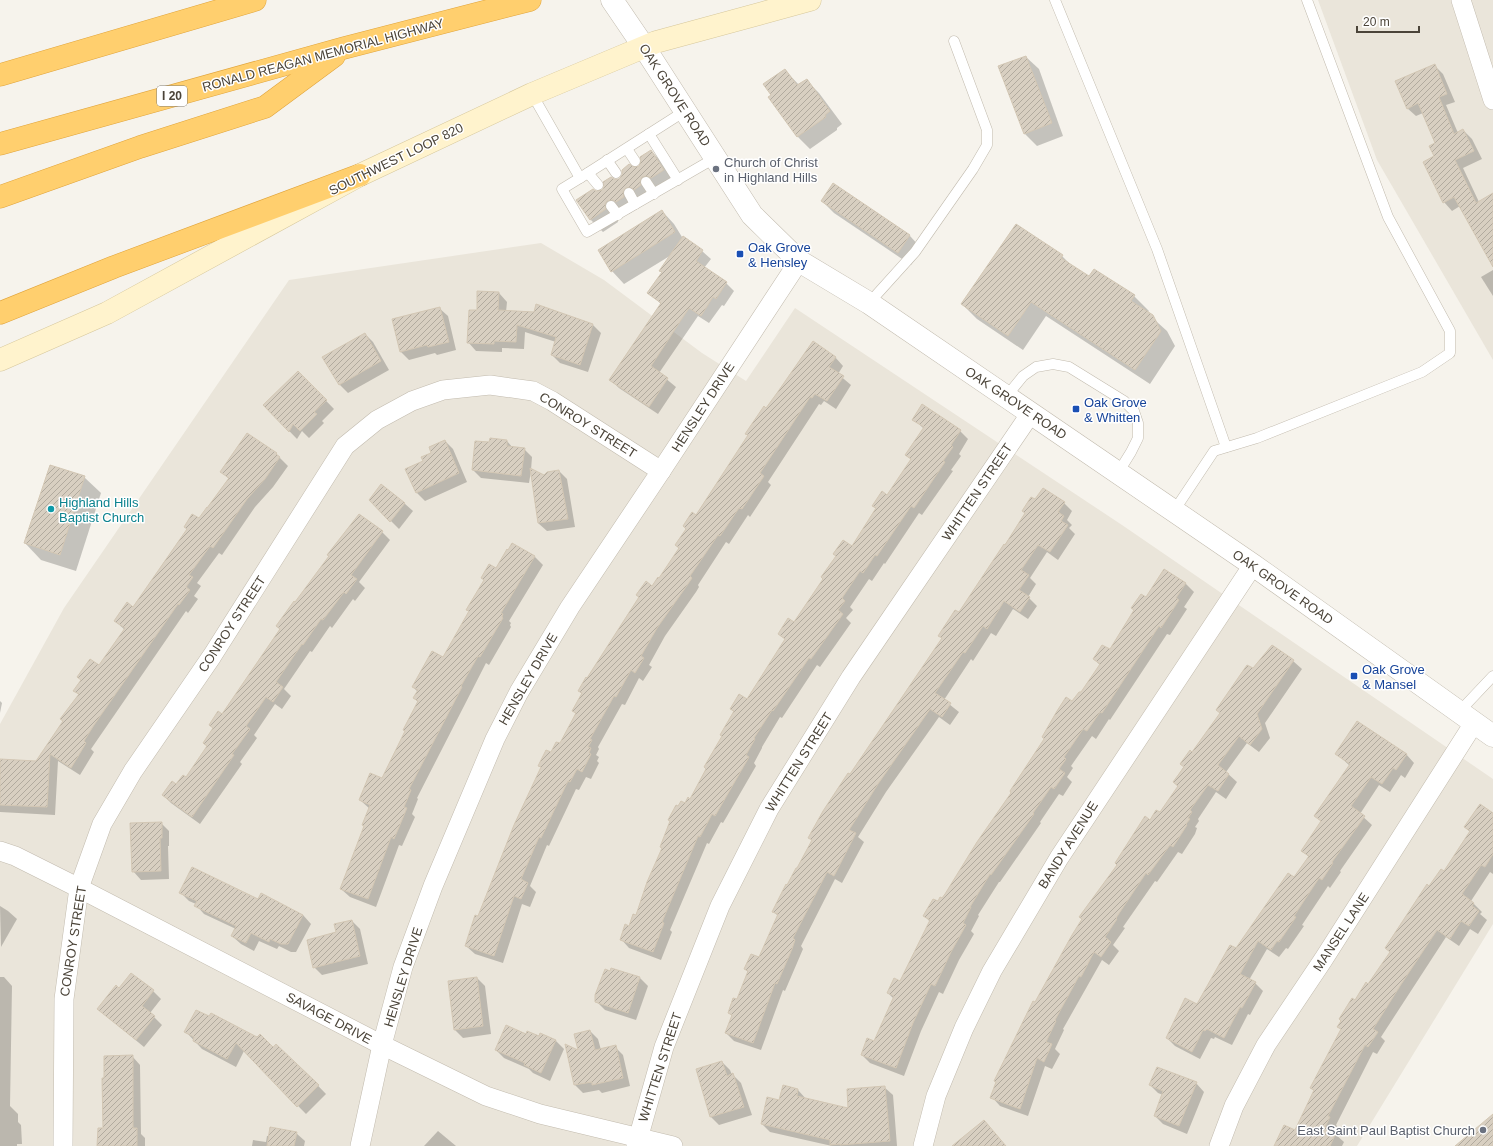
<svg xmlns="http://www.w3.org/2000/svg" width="1493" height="1146" font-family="Arial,sans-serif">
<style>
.residential{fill:#eae5da}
.shadow{fill:#0003}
.building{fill:url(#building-hatch);stroke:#d3c7b4}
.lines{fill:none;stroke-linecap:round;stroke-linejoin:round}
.service-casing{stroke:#c2bbae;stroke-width:11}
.minor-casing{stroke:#c2bbae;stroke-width:20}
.tertiary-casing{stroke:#c2bbae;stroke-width:23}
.secondary-casing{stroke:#d6c79b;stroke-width:23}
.motorway-casing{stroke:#e0a43c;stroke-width:23}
.service{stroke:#fff;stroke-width:10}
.minor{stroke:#fff;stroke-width:19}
.tertiary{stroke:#fff;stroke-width:22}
.secondary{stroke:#fff3cd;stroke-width:22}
.motorway{stroke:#ffcf6e;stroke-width:22}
.worship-dot{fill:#6b7280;stroke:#fff;stroke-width:1.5}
.transit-dot{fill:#1a4fb4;stroke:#fff;stroke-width:1.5}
.culture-dot{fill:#0f9aa8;stroke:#fff;stroke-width:1.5}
.labels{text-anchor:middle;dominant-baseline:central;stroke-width:3;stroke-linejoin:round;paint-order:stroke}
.shield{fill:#fff;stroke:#817c74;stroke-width:1}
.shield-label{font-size:12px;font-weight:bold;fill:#4b4439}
.street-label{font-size:13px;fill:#4b4439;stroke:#fff}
.worship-label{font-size:13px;fill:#5b616d;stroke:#fff;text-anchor:start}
.transit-label{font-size:13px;fill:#164399;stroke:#fff;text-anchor:start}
.culture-label{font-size:13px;fill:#0d838f;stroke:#fff;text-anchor:start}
</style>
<defs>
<pattern id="building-hatch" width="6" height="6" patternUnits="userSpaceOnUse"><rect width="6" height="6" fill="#d8cfc1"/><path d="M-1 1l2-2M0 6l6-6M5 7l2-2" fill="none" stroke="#b1aa9e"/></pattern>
</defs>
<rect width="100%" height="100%" fill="#f6f3ec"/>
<g class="residential">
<polygon points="1318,0 1493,0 1493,360 1377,160"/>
<polygon points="541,243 604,280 702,353 746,381 795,308 1122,525 1493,779 1493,924 1357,1146 0,1146 0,724 64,608 289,280"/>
</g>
<g class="shadow">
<polygon points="1026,57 1039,69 1063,136 1037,146 1024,133"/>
<polygon points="1434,65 1443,74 1455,102 1446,105 1458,133 1463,130 1472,139 1482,159 1463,168 1479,202 1493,196 1493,265 1460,206 1452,211 1444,202 1436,156 1436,144 1423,113 1416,116 1407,108"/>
<polygon points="785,70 799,85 806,80 819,93 842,124 837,128 837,130 810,149 798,137 769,97 772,95"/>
<polygon points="651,151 664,164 676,182 629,214 626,212 617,217 618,222 603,232 590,219 596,192 602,191 613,180 620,179 635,169 640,167"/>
<polygon points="833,184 910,236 922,249 911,265 834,213 822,201"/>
<polygon points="662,211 674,224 682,237 702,251 711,259 704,268 726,283 734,291 724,306 722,305 709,323 698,316 659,373 676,387 658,414 619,388 610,379 661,304 649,293 663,273 661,271 673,254 624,284 612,271"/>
<polygon points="1062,256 1074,268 1089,277 1134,296 1149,311 1147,313 1167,331 1175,346 1150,384 1046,316 1023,350 977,319 962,304"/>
<polygon points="1493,270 1493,296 1481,277"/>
<polygon points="499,293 507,302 506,312 592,324 601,333 588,372 560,363 552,355 556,342 525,332 524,349 502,348 502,352 476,351 468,342 477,311"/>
<polygon points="439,308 448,316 456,350 437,355 435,353 409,360 401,352"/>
<polygon points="365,334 373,342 389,370 348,393 340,385 324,357"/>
<polygon points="835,357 843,366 838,374 851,385 836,409 824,401 821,405 819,404 768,482 771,485 750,517 748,515 729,544 726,542 698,585 699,587 696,592 665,636 649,665 652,667 643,681 639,678 625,705 622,704 598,747 599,749 596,755 599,757 597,761 599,763 591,779 586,777 579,790 576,789 549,846 547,845 530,886 536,892 530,907 522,904 503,963 475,954 466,946 542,768 539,765 561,745 576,714 573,710 582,694 579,691 639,598 637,595 652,587 660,579 680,549 676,545 767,409"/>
<polygon points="298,372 334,409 322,421 324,423 309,438 302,431 297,439 264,405"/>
<polygon points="914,419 960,431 968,439 959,454 961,456 951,470 953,471 922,515 919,513 885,564 884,563 872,581 869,579 850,607 853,610 846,618 851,623 820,667 817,665 782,718 780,717 762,747 762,748 754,763 756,766 723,823 721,822 709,844 707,843 670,930 672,932 661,960 629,948 621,939 636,916 686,804 691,800 734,712 731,709 747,700 786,640 779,634 794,623 853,547 877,509 873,506 887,496 912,460 906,455 924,429"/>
<polygon points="445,441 453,449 467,482 425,501 417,493 406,470 424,461"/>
<polygon points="507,441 513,448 524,449 532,457 531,470 545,477 559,471 567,479 575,527 547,531 538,523 531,471 529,483 481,478 473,470 490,444"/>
<polygon points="276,454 288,466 273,487 255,507 222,555 219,553 197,583 201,586 194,596 198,599 188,613 186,611 91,749 94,752 80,775 58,761 55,815 0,812 0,760 36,762 64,721 79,695 75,691 99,667 125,630 115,621 134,608 229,479 222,472"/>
<polygon points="84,477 101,493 76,571 41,560 25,543"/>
<polygon points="370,500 404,503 413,511 399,529"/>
<polygon points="1035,500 1064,503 1072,511 1067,520 1072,525 1069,528 1075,534 1058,560 1047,552 1030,578 1036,584 1028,597 1037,606 1028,619 1013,609 996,636 991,633 973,661 971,659 944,700 959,712 950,725 939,717 886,792 858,837 864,842 842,883 835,879 801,946 803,949 785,991 783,990 761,1050 734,1041 726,1033 732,1016 729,1013 738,1001 748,972 745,969 759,959 778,916 773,911 813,841 810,838 850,776 943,639 939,635 959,613"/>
<polygon points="382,532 390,540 359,582 365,588 355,601 353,599 332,628 330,626 312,652 310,651 284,689 291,696 282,709 275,704 254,735 257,738 240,762 242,764 200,824 171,803 163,795 186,778 208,747 204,743 280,629 295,603"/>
<polygon points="535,557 543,565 509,621 511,623 510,625 511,627 489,665 486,663 417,798 418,799 412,814 415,817 402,846 399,845 376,907 350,897 341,889 365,826 370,809 360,800 382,779 406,732 418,702 414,698 418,692 413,687 443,658 470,612 485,581 482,578 496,569"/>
<polygon points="1165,570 1186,584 1194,592 1184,607 1187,609 1170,635 1167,634 1110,720 1109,719 1096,739 1092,736 1071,766 1073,768 1067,777 1072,782 1063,796 1059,794 1040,822 1041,823 1000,882 999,882 978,915 979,916 971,931 974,934 959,960 943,994 939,992 921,1031 904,1076 870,1063 862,1055 874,1042 894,999 888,993 900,982 930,922 925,916 942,900 1073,703 1081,694 1100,665 1094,659 1110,651"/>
<polygon points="1272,646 1293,661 1302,669 1265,723 1270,738 1259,752 1247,743 1226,772 1237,782 1226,799 1216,792 1198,819 1199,821 1195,827 1197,828 1195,834 1182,854 1178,852 1157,882 1155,881 1123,927 1125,928 1113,945 1119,951 1109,965 1102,960 1063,1029 1064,1030 1055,1049 1060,1054 1052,1069 1045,1066 1028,1116 1000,1106 992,1097 1035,1003 1150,821 1161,814 1178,787 1174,782 1192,753"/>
<polygon points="0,701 2,703 0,713"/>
<polygon points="1337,754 1406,754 1414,763 1405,778 1401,775 1390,792 1379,785 1360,814 1372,825 1340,871 1341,872 1330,888 1328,886 1302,925 1304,926 1288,949 1286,948 1279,957 1267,949 1249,980 1255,983 1263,991 1250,1015 1248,1014 1232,1045 1215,1037 1214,1039 1211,1038 1200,1059 1175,1046 1167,1038 1197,1005 1236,949 1295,879 1309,857 1302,851 1322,822 1315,816 1350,766"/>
<polygon points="1493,814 1493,874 1490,872 1471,901 1482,912 1480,914 1487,920 1478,934 1470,929 1459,946 1446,937 1381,1037 1385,1041 1377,1054 1373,1052 1336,1125 1337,1126 1334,1133 1344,1142 1342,1146 1275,1146 1295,1132 1315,1091 1311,1088 1342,1030 1338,1027 1355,1001 1369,985 1391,952 1430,887 1444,872 1470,832 1465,827"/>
<polygon points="161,823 169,831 169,846 168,846 169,879 141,880 133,871"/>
<polygon points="181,893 258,901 261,894 303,915 311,924 296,952 291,952 279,946 277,949 259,941 254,951 241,944 232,936 236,929 204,914 196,905 196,904 189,901"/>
<polygon points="0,906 8,911 17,919 1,947"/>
<polygon points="352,921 360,929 368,964 322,975 314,967 337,933"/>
<polygon points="611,973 640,978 648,986 636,1020 605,1010 596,1001"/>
<polygon points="0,977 4,977 12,986 10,1106 18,1114 18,1122 21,1125 22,1144 17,1144 17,1146 0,1146"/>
<polygon points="477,978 485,986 491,1034 463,1038 455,1030"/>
<polygon points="119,989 153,991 161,999 150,1013 162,1025 144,1047 98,1009"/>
<polygon points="590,1031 598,1039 601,1050 615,1047 623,1055 630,1086 602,1093 599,1090 583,1093 575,1085 566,1045 579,1051"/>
<polygon points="186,1032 273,1048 297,1064 326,1094 306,1114 244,1051 236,1067 202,1049"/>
<polygon points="541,1034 556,1041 564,1049 550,1081 533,1073 529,1069 504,1058 496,1050 539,1038"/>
<polygon points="132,1056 140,1065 141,1134 145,1138 145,1146 98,1146"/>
<polygon points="722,1062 730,1070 732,1075 733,1075 741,1083 752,1115 719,1125 711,1117"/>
<polygon points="1196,1083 1204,1092 1187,1134 1163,1124 1155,1116 1163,1095 1158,1093 1150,1085"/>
<polygon points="884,1087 893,1095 897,1146 832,1146 770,1132 762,1124 780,1101 798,1090 806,1099 849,1109"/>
<polygon points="438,1131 456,1146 424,1146"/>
<polygon points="296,1133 305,1141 304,1146 252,1146 253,1140 266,1142 267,1136"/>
</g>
<g class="building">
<polygon points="1026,56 1052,123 1024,134 998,66"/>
<polygon points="1435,64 1447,94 1439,97 1454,134 1463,129 1474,151 1455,160 1476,203 1493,193 1493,267 1454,197 1443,203 1423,162 1434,156 1429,146 1435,143 1418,103 1407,109 1395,81"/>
<polygon points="785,69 797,85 807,79 830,111 825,115 826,117 797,137 768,97 771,95 763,84"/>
<polygon points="651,150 664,170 651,178 646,176 642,177 640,182 641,185 634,190 630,187 626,188 623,192 624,197 616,202 613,200 607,201 605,204 606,209 590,220 576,200 593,189 596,191 602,190 604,187 603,182 611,177 614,179 619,179 622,175 622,170 629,164 635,167 639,166 641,161 640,157"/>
<polygon points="833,183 910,235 898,253 821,201"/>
<polygon points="662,210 675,232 611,272 598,250"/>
<polygon points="1016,224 1063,255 1061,258 1089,276 1094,269 1135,295 1131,301 1153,315 1161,331 1135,370 1031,302 1008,336 961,304"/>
<polygon points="683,236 703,250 696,261 727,282 716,299 713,297 701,316 689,308 651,366 668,378 649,407 609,380 661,303 647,293 662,272 659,271"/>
<polygon points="477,291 499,292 498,310 534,312 536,304 593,324 580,365 551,355 556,337 517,325 516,342 494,341 494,344 467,343 469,310 477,310"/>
<polygon points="440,307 449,342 428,347 427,345 400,352 392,319"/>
<polygon points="365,333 381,361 339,385 322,357"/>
<polygon points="813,341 836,357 829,367 844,376 827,401 815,394 812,398 810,397 760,473 764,476 742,509 739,508 720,536 718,535 690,576 692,578 688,584 657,628 641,656 644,658 635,673 631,670 616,697 614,696 590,739 592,740 588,747 591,748 589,753 591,754 582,772 577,769 570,782 568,781 541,838 539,837 521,879 528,883 521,899 514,896 494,956 465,946 475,915 478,916 514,825 541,767 538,766 546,750 551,752 556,742 560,743 576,713 572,711 582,693 578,691 586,677 587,678 614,636 639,597 636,595 646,581 652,586 658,577 659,578 679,548 675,545 686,529 683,526 692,512 696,515 748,435 745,434 764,406 766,408 777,393"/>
<polygon points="298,371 327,400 314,412 317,414 300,431 293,424 289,432 263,405"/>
<polygon points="922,404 961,430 951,445 953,447 943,461 945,462 914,508 911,506 877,556 875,555 863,573 860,571 842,598 845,601 838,610 843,614 811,659 809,658 773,711 772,710 754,738 755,739 746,755 749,757 715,816 712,814 700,837 698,836 662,922 664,923 653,952 620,940 625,924 629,926 633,914 636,915 647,882 662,848 660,847 670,821 668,820 676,805 678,806 681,801 685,803 688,797 690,799 706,769 704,767 722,736 720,735 734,711 730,709 739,694 747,699 785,639 778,634 788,618 794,622 823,579 821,577 836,556 833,554 843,540 852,546 876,508 872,506 882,491 887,495 911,459 905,455 924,427 912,420"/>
<polygon points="247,433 277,453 276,454 280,457 265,479 247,499 213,548 210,546 189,575 193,577 186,587 190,590 179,605 178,604 94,725 84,741 86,743 71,768 50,754 47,807 0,805 0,759 36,761 63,721 60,719 79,694 73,691 81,680 77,677 90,659 99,665 125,628 114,621 127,602 133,607 187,529 184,527 192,514 199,518 207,507 207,508 229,478 220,472"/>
<polygon points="490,438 507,440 507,446 525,448 521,476 472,470 475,441 489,442"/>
<polygon points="445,440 459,473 416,493 405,469 423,461 421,457 431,453 429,447"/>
<polygon points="50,465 85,476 60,555 24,543"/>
<polygon points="530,468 544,475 547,472 559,470 568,519 538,523"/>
<polygon points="381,484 405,503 390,522 369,500"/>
<polygon points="1043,488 1065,502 1058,512 1064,516 1061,521 1068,525 1050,552 1038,545 1021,570 1029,575 1019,590 1030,597 1020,612 1004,601 987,629 983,626 965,653 963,652 935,693 951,703 942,717 930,709 878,784 849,830 856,833 834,876 827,872 793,938 795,940 792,949 777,984 775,983 753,1043 725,1033 732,1015 728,1013 733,998 737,999 748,971 744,969 751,954 759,957 778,914 772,912 786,884 787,885 796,868 797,868 812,840 808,838 823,811 848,773 850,774 942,638 938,636 955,610 959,612 1004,544 1005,545 1025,513 1022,511 1031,497 1035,499"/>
<polygon points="359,514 383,531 351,575 357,579 346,594 344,592 323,620 321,619 303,645 302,644 276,682 283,687 273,702 266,697 246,726 250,729 232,754 234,755 192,817 162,795 172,781 176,784 183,775 186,777 207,746 203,743 213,728 209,725 218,711 222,714 280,629 276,626 294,601 295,602 329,556 327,555"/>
<polygon points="512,543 535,556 501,613 503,614 502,617 503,618 480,657 478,656 461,686 462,687 409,789 411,790 404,807 407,808 394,839 391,837 368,899 340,889 364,826 362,825 370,805 359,800 370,773 382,778 405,731 403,730 418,701 413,698 418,690 412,687 432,651 443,657 469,611 466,610 484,580 481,578 489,564 496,568 507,549 508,550"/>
<polygon points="1164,569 1186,583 1176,598 1179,600 1161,628 1159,626 1102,713 1100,712 1087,731 1083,729 1064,757 1066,759 1059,769 1065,773 1054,789 1051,787 1033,813 1034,814 991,875 990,874 970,907 971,907 963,923 966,925 951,952 935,986 931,984 913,1023 896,1068 861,1055 867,1038 874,1041 894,996 887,993 894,978 900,981 930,920 923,916 933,899 938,901 940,897 942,898 945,894 977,842 1011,793 1010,791 1044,739 1042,737 1057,711 1066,697 1072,701 1079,692 1081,692 1100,664 1093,659 1102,645 1110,649 1134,610 1131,608 1141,594 1146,597"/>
<polygon points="1272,645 1294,660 1257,714 1262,729 1250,745 1239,736 1218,765 1229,774 1218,791 1208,785 1190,810 1192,812 1188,818 1190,819 1186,824 1187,825 1173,847 1170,845 1148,875 1146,873 1116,918 1117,919 1105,937 1111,942 1101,957 1094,952 1081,977 1079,976 1055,1020 1056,1021 1046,1042 1052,1044 1044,1062 1037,1058 1020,1109 990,1098 996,1082 994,1081 1033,1001 1035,1002 1072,935 1082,919 1079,917 1117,865 1115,863 1145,816 1150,820 1156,810 1160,812 1178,786 1173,782 1184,767 1180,764 1190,750 1192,752 1220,713 1216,710 1247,665 1253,668"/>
<polygon points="1357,721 1407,754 1396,770 1393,768 1382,784 1371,777 1351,806 1365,816 1332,862 1333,863 1322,880 1319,878 1294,916 1296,917 1279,942 1277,941 1271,950 1258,941 1240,974 1256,982 1242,1008 1240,1007 1224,1038 1207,1029 1205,1031 1203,1030 1192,1052 1166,1038 1185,998 1197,1004 1230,945 1236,948 1288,873 1294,877 1309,856 1301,851 1321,821 1314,816 1350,764 1335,754"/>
<polygon points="1480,804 1493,813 1493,854 1485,867 1481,865 1462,894 1474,903 1472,906 1479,911 1469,926 1461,921 1450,939 1437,930 1400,986 1373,1029 1378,1032 1368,1047 1365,1045 1328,1116 1330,1117 1325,1127 1336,1133 1330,1146 1274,1146 1284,1125 1295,1130 1314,1090 1310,1088 1341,1029 1337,1027 1341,1021 1339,1019 1352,998 1355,1000 1366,982 1368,984 1390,952 1385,948 1427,884 1429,886 1441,869 1444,871 1470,831 1464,827"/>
<polygon points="162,822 162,838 160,838 161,871 132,872 130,823"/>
<polygon points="192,867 258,899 261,893 303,915 288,944 281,944 270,939 269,942 251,933 246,943 231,936 236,926 194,906 197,901 179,893"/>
<polygon points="352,920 360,956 313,968 307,940 336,932 334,924"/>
<polygon points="611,968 640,977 628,1013 595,1002 595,995 605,969 610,971"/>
<polygon points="131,973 154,990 142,1006 155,1016 136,1040 97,1009 116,985 119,988"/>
<polygon points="477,977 483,1026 454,1030 448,981"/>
<polygon points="196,1010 209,1016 211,1013 257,1037 260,1034 273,1047 276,1044 319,1085 297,1107 236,1043 227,1059 193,1041 194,1037 184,1032"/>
<polygon points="506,1025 526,1034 527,1031 539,1036 540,1033 556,1040 541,1073 524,1065 525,1063 495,1050"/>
<polygon points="590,1030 595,1050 616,1045 623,1078 592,1085 592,1082 574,1085 565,1044 578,1050 574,1034"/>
<polygon points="133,1055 133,1128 137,1128 137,1146 97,1146 98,1128 103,1128 102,1078 104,1078 104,1056"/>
<polygon points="722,1061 727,1076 733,1073 744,1107 710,1117 696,1069"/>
<polygon points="1157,1067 1197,1082 1179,1126 1154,1116 1163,1091 1149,1085"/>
<polygon points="783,1085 798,1089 797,1096 848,1108 847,1089 885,1086 890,1141 840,1145 840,1144 830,1145 830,1140 761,1124 767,1097 779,1100"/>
<polygon points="1493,1114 1493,1146 1455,1146"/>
<polygon points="984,1120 1006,1146 952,1146"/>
<polygon points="270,1127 297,1132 294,1146 267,1146"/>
</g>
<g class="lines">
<defs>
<g id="service">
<polyline points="1055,0 1157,249 1226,447"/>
<polyline points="532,94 580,178 685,111"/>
<polyline points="649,134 678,180"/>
<polyline points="627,149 635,161"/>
<polyline points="607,160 616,173"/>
<polyline points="588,173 598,185"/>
<polyline points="580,178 562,189 587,232 715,158"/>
<polyline points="646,182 654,194"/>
<polyline points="629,193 635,204"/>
<polyline points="611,206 618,215"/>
<polyline points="869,303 915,252 973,169 987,145 987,130 954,41"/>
<polyline points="1006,397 1023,376 1036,367 1053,364 1069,367 1124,401 1134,411 1138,423 1138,438 1131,452 1118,473"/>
<polyline points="1174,511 1214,451 1257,438 1422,372 1450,353 1450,331 1388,217 1307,0"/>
<polyline points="1459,712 1493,676"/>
</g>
<g id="minor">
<polyline points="1461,0 1493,100"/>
<polyline points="0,851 15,856 79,888 382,1045 486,1096 540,1114 673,1146"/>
<polyline points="63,1146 64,999 79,888 102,824 133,771 212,656 345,446 377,420 412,401 443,390 490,385 533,391 552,401 661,471"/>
<polyline points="360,1146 382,1045 403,967 433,886 495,739 519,692 570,607 661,471 799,261"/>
<polyline points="636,1146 664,1047 720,906 769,809 851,677 1031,413"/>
<polyline points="923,1146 936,1096 964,1028 992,971 1059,858 1253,565"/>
<polyline points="1219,1146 1234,1106 1266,1045 1323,960 1474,723"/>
</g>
<polyline id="tertiary" points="612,0 644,47 752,215 799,261 869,303 1174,511 1253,565 1493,736"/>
<polyline id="secondary" points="0,360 107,313 360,175 532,94 656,42 810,0"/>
<g id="motorway">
<polyline points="0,75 255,0"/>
<polyline points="0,144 344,48 530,0"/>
<polyline points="0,197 140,147 265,107 334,56"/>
<polyline points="0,313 114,267 360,175"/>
</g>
</defs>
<use href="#service" class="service-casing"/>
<use href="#minor" class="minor-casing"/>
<use href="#tertiary" class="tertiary-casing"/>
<use href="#secondary" class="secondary-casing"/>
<use href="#motorway" class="motorway-casing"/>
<use href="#service" class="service"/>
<use href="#minor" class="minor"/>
<use href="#tertiary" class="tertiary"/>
<use href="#secondary" class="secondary"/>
<use href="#motorway" class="motorway"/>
</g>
<g class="worship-dot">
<circle cx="716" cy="169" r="4"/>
<circle cx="1483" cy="1130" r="4"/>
</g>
<g class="transit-dot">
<rect x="736" y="250" width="8" height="8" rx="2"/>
<rect x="1072" y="405" width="8" height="8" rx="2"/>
<rect x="1350" y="672" width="8" height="8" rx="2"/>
</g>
<circle class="culture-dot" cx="51" cy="509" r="4"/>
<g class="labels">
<rect class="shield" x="157" y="86" width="30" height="20" rx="3"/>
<g class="shield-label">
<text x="172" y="96">I 20</text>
</g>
<g class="street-label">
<text transform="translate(323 55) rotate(-15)">RONALD REAGAN MEMORIAL HIGHWAY</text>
<text transform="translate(675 95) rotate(57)">OAK GROVE ROAD</text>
<text transform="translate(396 159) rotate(-26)">SOUTHWEST LOOP 820</text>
<text transform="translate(1016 403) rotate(34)">OAK GROVE ROAD</text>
<text transform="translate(703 407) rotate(-57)">HENSLEY DRIVE</text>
<text transform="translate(588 425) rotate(32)">CONROY STREET</text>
<text transform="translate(977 492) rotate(-56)">WHITTEN STREET</text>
<text transform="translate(1283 587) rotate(35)">OAK GROVE ROAD</text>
<text transform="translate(232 624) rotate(-57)">CONROY STREET</text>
<text transform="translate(528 679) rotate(-60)">HENSLEY DRIVE</text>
<text transform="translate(799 762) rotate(-58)">WHITTEN STREET</text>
<text transform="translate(1068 845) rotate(-58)">BANDY AVENUE</text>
<text transform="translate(1341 932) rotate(-57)">MANSEL LANE</text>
<text transform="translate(73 941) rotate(-81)">CONROY STREET</text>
<text transform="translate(403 977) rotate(-73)">HENSLEY DRIVE</text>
<text transform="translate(329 1018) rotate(28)">SAVAGE DRIVE</text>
<text transform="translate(660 1067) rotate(-72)">WHITTEN STREET</text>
</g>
<g class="worship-label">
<text x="724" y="162">Church of Christ<tspan x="724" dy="15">in Highland Hills</tspan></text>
<text x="1475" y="1130" text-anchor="end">East Saint Paul Baptist Church</text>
</g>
<g class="transit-label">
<text x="748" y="247">Oak Grove<tspan x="748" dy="15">&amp; Hensley</tspan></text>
<text x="1084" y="402">Oak Grove<tspan x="1084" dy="15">&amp; Whitten</tspan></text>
<text x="1362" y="669">Oak Grove<tspan x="1362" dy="15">&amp; Mansel</tspan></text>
</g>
<g class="culture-label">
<text x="59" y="502">Highland Hills<tspan x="59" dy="15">Baptist Church</tspan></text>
</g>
</g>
<path d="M1357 26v6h62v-6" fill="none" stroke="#4b4439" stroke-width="2"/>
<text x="1363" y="26" font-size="12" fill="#4b4439" stroke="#ffffff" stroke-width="3" paint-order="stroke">20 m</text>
</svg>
